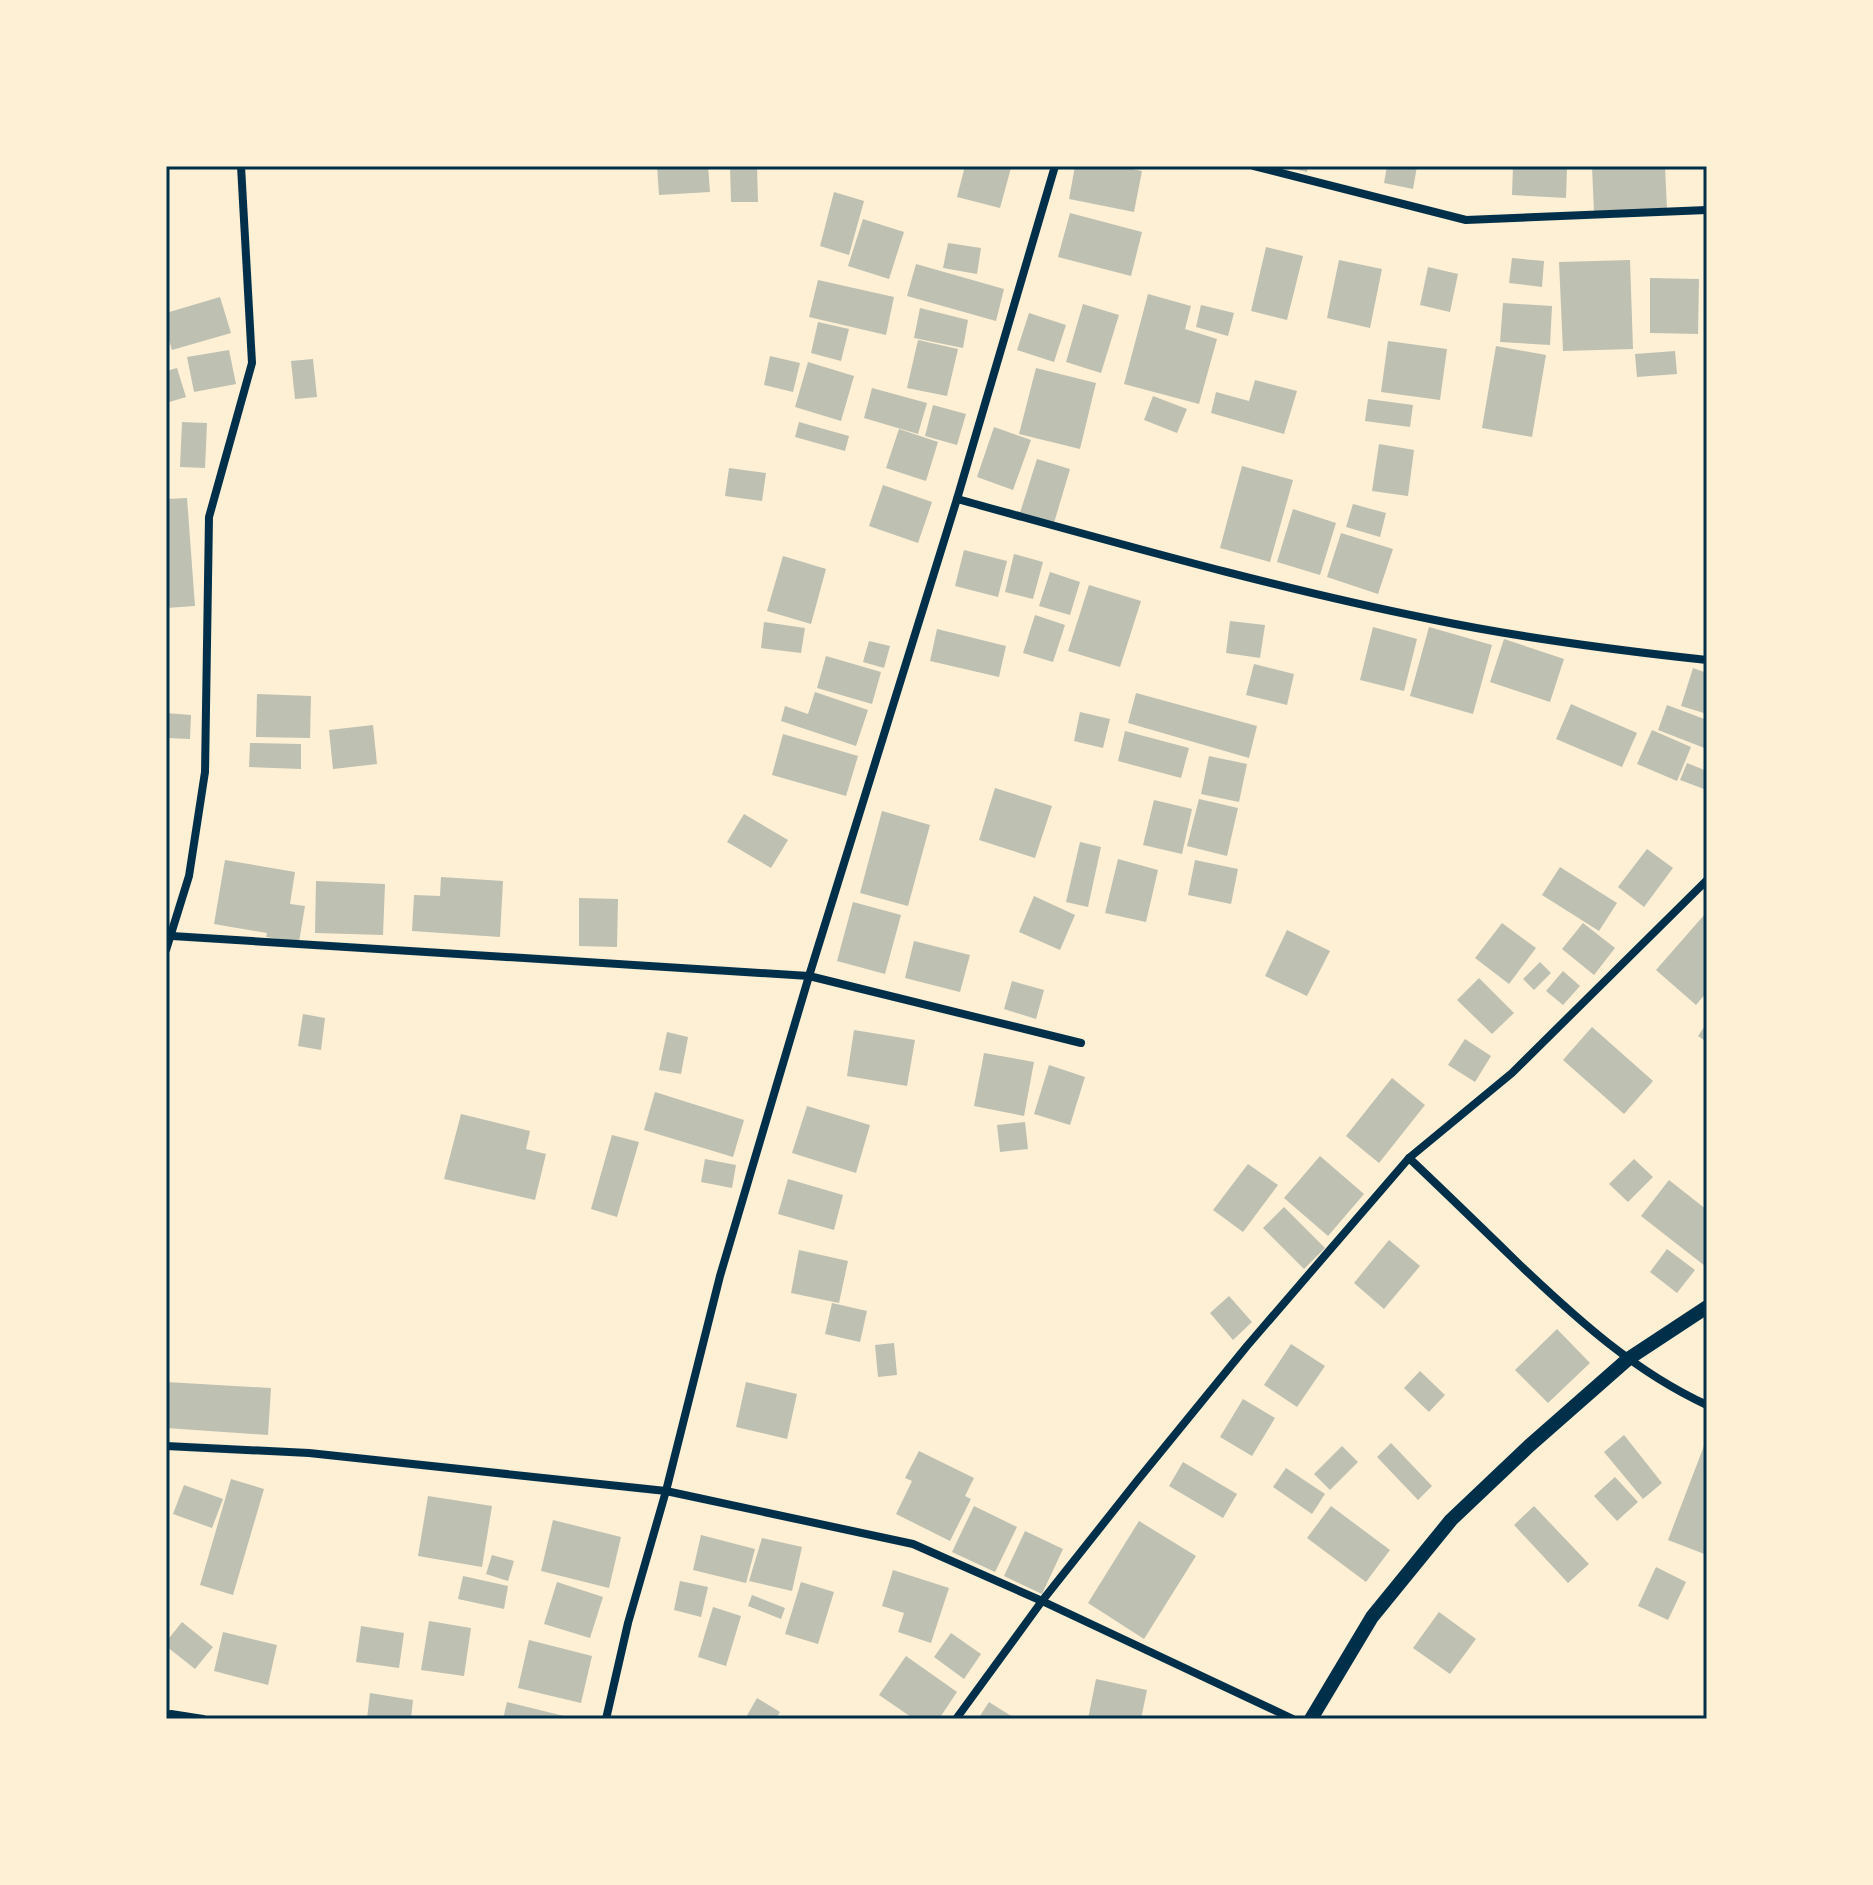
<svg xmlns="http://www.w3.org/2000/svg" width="1873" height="1885" font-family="'Alegreya Sans',sans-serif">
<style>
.building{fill:#bec0b2}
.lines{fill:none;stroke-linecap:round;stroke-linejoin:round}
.minor{stroke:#003049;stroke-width:8}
.tertiary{stroke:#003049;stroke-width:14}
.neatline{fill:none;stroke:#003049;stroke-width:3}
</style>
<rect width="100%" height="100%" fill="#fdf0d5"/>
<g class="building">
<polygon points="657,166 708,166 710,192 659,195"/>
<polygon points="730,166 757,166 758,202 731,202"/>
<polygon points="965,166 1011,168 1000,208 957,197"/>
<polygon points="1075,166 1117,166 1142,171 1134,212 1069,199"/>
<polygon points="1294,166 1308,166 1307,172 1293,169"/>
<polygon points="1387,166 1417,166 1413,189 1384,183"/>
<polygon points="1513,166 1567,166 1566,198 1512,195"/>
<polygon points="1665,166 1667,209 1594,212 1592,167"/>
<polygon points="834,192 864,201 849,255 820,246"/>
<polygon points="1070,213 1142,232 1131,276 1058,257"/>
<polygon points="863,219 904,232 889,279 848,266"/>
<polygon points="948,243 981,248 977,274 943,268"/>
<polygon points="1266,247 1303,256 1287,320 1251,311"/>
<polygon points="1512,258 1544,261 1542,287 1509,283"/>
<polygon points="1339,260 1382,269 1370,328 1327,318"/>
<polygon points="1630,260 1633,349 1563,351 1559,262"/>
<polygon points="916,264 1004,289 996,321 907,296"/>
<polygon points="1428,267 1458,274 1450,312 1420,305"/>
<polygon points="1650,278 1699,279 1698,334 1650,333"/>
<polygon points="818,280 894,297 886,335 809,317"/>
<polygon points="1148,294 1191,306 1185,329 1217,339 1199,404 1124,384"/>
<polygon points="220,297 231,333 172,350 166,331 166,313"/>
<polygon points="1503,303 1552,306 1550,345 1500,342"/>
<polygon points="1083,304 1119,315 1101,373 1066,362"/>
<polygon points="1201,305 1234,313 1228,336 1196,327"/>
<polygon points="920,308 968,320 963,348 914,338"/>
<polygon points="1029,313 1066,325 1054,362 1017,350"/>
<polygon points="818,322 849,329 841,361 811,353"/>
<polygon points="918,340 958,349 947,396 907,388"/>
<polygon points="1388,341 1447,349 1440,400 1381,392"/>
<polygon points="1496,346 1546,355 1532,437 1482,428"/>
<polygon points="229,350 236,384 194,392 187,357"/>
<polygon points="1675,351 1677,374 1637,377 1635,354"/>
<polygon points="770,356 800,363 793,392 764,385"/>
<polygon points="313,359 317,397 295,399 291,361"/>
<polygon points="808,362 854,376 841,421 795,407"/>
<polygon points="177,368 186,397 166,403 166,371"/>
<polygon points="1036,368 1096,383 1080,449 1019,434"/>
<polygon points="1255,380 1297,391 1284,434 1211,413 1216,392 1249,401"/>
<polygon points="872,388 927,403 918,434 864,418"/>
<polygon points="1153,396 1187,409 1177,433 1144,420"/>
<polygon points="1368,399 1413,405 1410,427 1365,421"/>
<polygon points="933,405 966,414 957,445 925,436"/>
<polygon points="182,422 207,423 205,468 180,467"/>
<polygon points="799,422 849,436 845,451 795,437"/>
<polygon points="994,427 1031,440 1013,490 977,477"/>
<polygon points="899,429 938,442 926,481 886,468"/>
<polygon points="1379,444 1414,450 1408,496 1372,491"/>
<polygon points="1037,459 1070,469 1054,523 1020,513"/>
<polygon points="1242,466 1293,480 1270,562 1220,548"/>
<polygon points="729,468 766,473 762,501 725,496"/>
<polygon points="883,485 932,502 918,543 869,526"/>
<polygon points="187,498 195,606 166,608 166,499"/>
<polygon points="1353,504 1386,513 1380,537 1346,527"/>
<polygon points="1293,509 1336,523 1320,575 1277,562"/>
<polygon points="1341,533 1393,549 1378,594 1327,577"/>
<polygon points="964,550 1007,561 998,597 955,586"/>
<polygon points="1014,554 1043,562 1033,599 1005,592"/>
<polygon points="783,556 826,569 811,624 767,611"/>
<polygon points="1050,572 1080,582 1070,615 1039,606"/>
<polygon points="1089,585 1141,601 1120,667 1068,651"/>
<polygon points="1035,615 1065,625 1053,662 1023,653"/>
<polygon points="1230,621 1265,625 1260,658 1226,653"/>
<polygon points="764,622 805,628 801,653 761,648"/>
<polygon points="1373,627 1417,639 1404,691 1360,680"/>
<polygon points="1429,627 1492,645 1473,714 1410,696"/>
<polygon points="937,629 1006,646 999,677 930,661"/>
<polygon points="1504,639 1564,659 1550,702 1490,682"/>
<polygon points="869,641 890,646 884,668 863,662"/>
<polygon points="826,656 881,672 872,704 817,688"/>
<polygon points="1254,664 1294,674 1287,705 1246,695"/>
<polygon points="1693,668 1707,673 1707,714 1681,706"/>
<polygon points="815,692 868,710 856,746 781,721 785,706 808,714"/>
<polygon points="1136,693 1257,726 1249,758 1128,723"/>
<polygon points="257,694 311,696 310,738 256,737"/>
<polygon points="1571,704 1637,733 1622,767 1556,739"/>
<polygon points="1667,705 1707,720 1707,749 1658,730"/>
<polygon points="1080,712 1110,719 1103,748 1074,741"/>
<polygon points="166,713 191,715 190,739 166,738"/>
<polygon points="373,725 377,764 333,769 329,730"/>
<polygon points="1652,730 1691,747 1677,781 1637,764"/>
<polygon points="1125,731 1189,748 1181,778 1118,761"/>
<polygon points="783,734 858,756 846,796 772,775"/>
<polygon points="250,743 301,744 301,769 249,767"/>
<polygon points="1209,756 1247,764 1239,802 1201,794"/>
<polygon points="1687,763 1707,771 1704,789 1680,780"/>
<polygon points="995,788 1052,806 1035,858 979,840"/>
<polygon points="1199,799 1238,808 1227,856 1187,846"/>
<polygon points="1154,800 1192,809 1182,854 1143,845"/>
<polygon points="882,811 930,825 908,906 860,893"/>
<polygon points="744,814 788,840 771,868 727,842"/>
<polygon points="1080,842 1101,847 1088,907 1066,902"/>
<polygon points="1647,849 1673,868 1644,907 1618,887"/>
<polygon points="1118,859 1158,870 1146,922 1105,913"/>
<polygon points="225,860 295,872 290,904 305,906 299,942 266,937 267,933 214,924"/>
<polygon points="1195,860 1238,869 1231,904 1188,895"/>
<polygon points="1560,867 1617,903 1599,931 1542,895"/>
<polygon points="441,877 503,881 500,937 412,931 414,895 440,896"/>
<polygon points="316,881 385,884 383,935 315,933"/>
<polygon points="1034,896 1075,915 1060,950 1019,932"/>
<polygon points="579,898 618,899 617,947 579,946"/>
<polygon points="853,902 901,915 885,974 837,961"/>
<polygon points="1705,914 1707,916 1707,992 1696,1005 1656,970"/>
<polygon points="1502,923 1536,948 1509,984 1475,958"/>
<polygon points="1583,923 1615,948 1594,975 1562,949"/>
<polygon points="1287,930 1330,951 1307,996 1265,976"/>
<polygon points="914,941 970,955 960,992 905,978"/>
<polygon points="1540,962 1551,973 1534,990 1523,979"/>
<polygon points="1563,971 1580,986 1563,1005 1546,991"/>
<polygon points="1479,978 1514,1013 1492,1034 1457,1000"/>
<polygon points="1012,981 1044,990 1036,1019 1004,1009"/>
<polygon points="303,1014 325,1018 321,1050 298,1046"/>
<polygon points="1707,1023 1707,1042 1698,1036"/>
<polygon points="1592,1027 1653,1081 1624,1114 1563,1060"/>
<polygon points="854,1030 915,1040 907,1086 847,1076"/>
<polygon points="667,1032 688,1037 681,1074 659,1070"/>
<polygon points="1465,1039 1491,1056 1475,1082 1448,1065"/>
<polygon points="984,1053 1034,1062 1024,1116 974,1106"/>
<polygon points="1049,1065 1085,1077 1070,1125 1034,1114"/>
<polygon points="1392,1078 1425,1105 1379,1163 1346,1136"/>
<polygon points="655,1092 744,1120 733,1157 644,1130"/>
<polygon points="807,1106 870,1125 856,1173 792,1153"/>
<polygon points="461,1114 530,1131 526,1149 546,1154 535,1200 444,1179"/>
<polygon points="1025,1122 1028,1149 1000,1152 997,1125"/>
<polygon points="612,1135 639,1142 617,1217 591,1209"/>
<polygon points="1320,1156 1364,1194 1328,1236 1284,1198"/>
<polygon points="705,1159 736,1165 732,1188 701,1182"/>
<polygon points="1634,1159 1653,1177 1628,1202 1609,1184"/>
<polygon points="1248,1164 1278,1185 1243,1232 1213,1210"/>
<polygon points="788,1179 843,1195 834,1230 778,1214"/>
<polygon points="1669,1180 1707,1210 1707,1263 1705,1266 1641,1216"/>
<polygon points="1284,1207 1325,1248 1304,1269 1263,1228"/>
<polygon points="1389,1240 1420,1266 1384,1309 1354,1283"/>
<polygon points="1667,1249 1695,1270 1677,1293 1650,1272"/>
<polygon points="799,1250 848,1261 839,1303 791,1293"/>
<polygon points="1229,1296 1252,1322 1233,1340 1210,1313"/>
<polygon points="832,1303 867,1311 860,1342 825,1334"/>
<polygon points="1557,1329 1590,1363 1548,1403 1515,1370"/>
<polygon points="894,1343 897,1375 878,1377 875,1345"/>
<polygon points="1291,1344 1325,1366 1297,1407 1264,1385"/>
<polygon points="1420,1371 1445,1395 1429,1412 1404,1388"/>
<polygon points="166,1382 271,1388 268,1435 166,1428"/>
<polygon points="746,1382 797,1394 787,1439 736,1427"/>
<polygon points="1243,1399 1275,1418 1252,1456 1220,1437"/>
<polygon points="1624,1435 1662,1483 1643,1499 1604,1452"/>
<polygon points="1707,1438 1707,1555 1668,1540"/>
<polygon points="1391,1443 1432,1486 1418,1500 1377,1457"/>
<polygon points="1342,1446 1358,1462 1330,1490 1314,1474"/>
<polygon points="919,1451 974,1478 965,1496 971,1499 950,1541 896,1514 912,1481 905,1478"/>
<polygon points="1183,1462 1237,1494 1223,1518 1169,1486"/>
<polygon points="1286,1468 1325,1494 1312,1514 1273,1487"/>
<polygon points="1615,1477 1638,1502 1617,1521 1594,1496"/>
<polygon points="231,1479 264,1489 233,1595 200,1585"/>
<polygon points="184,1485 223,1499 212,1528 173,1514"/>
<polygon points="428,1496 492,1506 482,1567 418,1556"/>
<polygon points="974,1506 1017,1527 995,1572 952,1552"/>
<polygon points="1331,1506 1390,1550 1366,1582 1307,1538"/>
<polygon points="1534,1506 1589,1564 1568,1583 1514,1525"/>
<polygon points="553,1520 621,1537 609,1588 541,1571"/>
<polygon points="1139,1521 1196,1556 1144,1639 1088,1603"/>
<polygon points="1025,1531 1063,1549 1042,1594 1004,1576"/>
<polygon points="701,1535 755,1549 746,1583 693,1570"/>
<polygon points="762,1538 802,1547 792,1591 749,1581"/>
<polygon points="492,1555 514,1561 508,1581 486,1574"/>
<polygon points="1656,1567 1686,1582 1668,1620 1638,1606"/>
<polygon points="893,1570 949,1588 931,1643 898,1632 904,1613 882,1606"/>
<polygon points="463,1576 508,1586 504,1609 458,1599"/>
<polygon points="680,1581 708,1587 701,1617 674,1610"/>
<polygon points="557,1582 603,1597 590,1638 544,1624"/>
<polygon points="801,1582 834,1592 818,1644 785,1634"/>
<polygon points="752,1595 785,1608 781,1619 748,1606"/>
<polygon points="713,1607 741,1616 726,1666 698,1657"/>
<polygon points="1439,1612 1476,1639 1450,1674 1413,1648"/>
<polygon points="429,1621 471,1628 464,1676 421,1670"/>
<polygon points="182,1622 213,1647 195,1669 166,1646 166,1642"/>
<polygon points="361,1626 404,1633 399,1668 356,1662"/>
<polygon points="223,1632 277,1645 268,1685 214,1671"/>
<polygon points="951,1633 981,1654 964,1679 934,1657"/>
<polygon points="529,1640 592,1656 581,1703 518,1688"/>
<polygon points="906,1656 957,1692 939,1719 914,1719 879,1695"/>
<polygon points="1096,1679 1147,1690 1141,1719 1088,1719"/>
<polygon points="370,1693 413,1700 411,1719 367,1719"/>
<polygon points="757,1698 780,1712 776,1719 745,1719"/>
<polygon points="507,1702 564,1716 563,1719 503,1719"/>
<polygon points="989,1702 1016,1719 978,1719"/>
</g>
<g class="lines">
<g class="minor">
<polyline points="1254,166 1466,220 1707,210"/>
<path d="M 957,499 C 1114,542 1270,587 1430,619 C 1521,638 1614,650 1707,660"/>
<polyline points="172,936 809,976 1081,1043"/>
<polyline points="166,950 189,876 205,772 209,517 252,363 241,166"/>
<path d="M 1409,1158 C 1446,1193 1483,1229 1520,1265 C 1577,1319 1635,1372 1707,1405"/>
<polyline points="166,1446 309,1453 666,1491 913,1544 1042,1601 1293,1719"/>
<polyline points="171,1719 171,1714 203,1719"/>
<polyline points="606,1719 628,1623 666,1491 720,1276 809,976 957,499 1055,166"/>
<polyline points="956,1719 1042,1601 1137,1481 1247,1346 1409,1158 1512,1073 1707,880"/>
</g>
<polyline class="tertiary" points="1311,1719 1372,1617 1451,1520 1529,1446 1628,1359 1707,1307"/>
</g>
<rect width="1873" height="1885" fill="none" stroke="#fdf0d5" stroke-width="336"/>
<rect x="168" y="168" width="1537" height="1549" class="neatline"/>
</svg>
